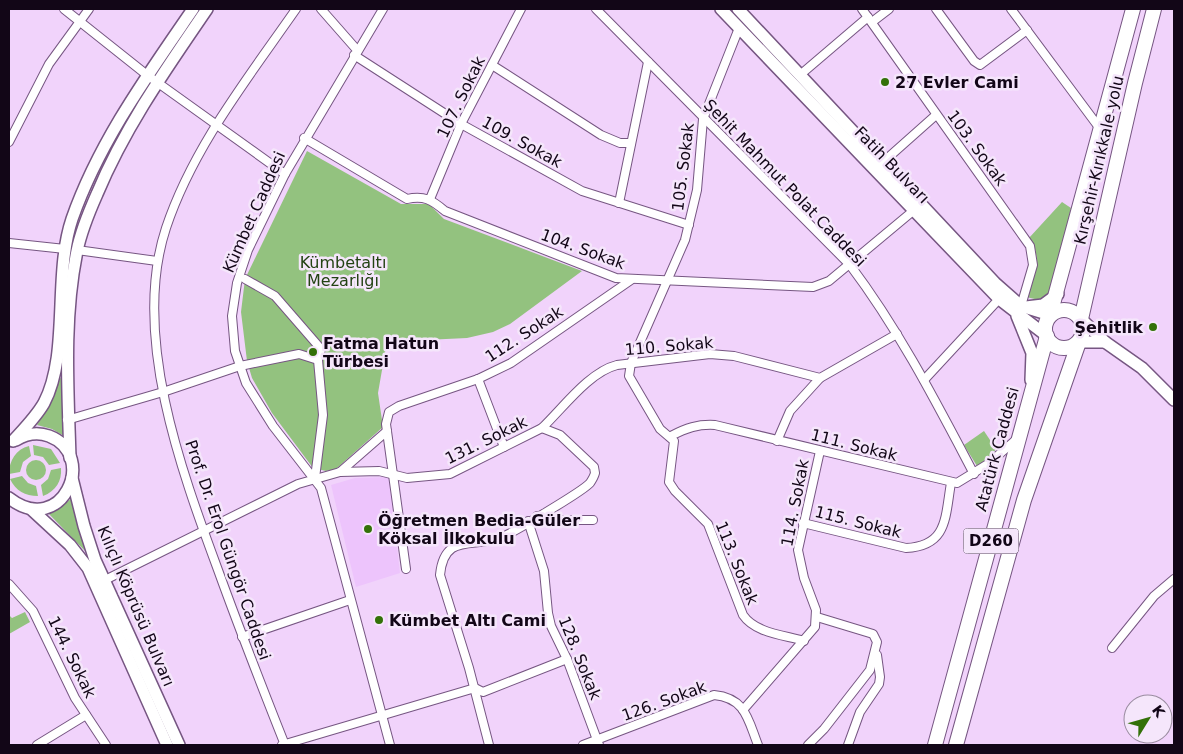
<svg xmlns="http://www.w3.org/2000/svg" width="1183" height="754" font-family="'DejaVu Sans',sans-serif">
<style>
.built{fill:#edc4fc}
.green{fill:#93c27f}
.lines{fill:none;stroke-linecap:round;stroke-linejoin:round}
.street-casing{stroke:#765682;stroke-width:10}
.secondary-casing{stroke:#765682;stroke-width:14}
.highway-casing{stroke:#765682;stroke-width:16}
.street{stroke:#fff;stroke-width:8}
.secondary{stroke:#fff;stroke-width:11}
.highway{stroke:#fff;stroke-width:14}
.poi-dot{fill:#337108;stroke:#f5e6fb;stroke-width:2}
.labels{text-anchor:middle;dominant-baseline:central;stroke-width:5;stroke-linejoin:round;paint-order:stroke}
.shield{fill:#f5e6fb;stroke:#56495b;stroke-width:1}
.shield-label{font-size:15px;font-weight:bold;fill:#120617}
.poi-label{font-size:16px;font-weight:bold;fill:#120617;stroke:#f5e6fb;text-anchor:start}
.street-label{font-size:16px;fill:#120617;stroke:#f5e6fb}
.park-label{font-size:16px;fill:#234313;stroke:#f5e6fb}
</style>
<rect width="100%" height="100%" fill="#f1d3fb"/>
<polygon class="built" points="389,477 400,573 356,587 331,485 355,478"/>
<g class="green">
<polygon points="307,151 401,204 429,204 444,219 582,271 510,324 493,332 467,338 425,340 386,347 378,393 383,427 336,469 326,471 313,468 272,413 252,378 247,361 241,312 245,279"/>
<path d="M 1062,202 L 1071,208 L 1053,287 L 1049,295 L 1039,300 L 1026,297 C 1033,276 1044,257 1029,238 Z"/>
<polygon points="60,378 62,379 64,436 52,429 37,425 54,396"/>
<polygon points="984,431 996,449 991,456 977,466 964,445"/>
<polygon points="33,445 51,449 60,463 49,465 43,457 34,455"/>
<path d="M 29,446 L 31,456 L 23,462 L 20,472 L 9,474 C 9,461 16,449 29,446 Z"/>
<circle cx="36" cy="470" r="10"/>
<path d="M 61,468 C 62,481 56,491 43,496 L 41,485 L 48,479 L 51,470 Z"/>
<path d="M 22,476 L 28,483 L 36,486 L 38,496 C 25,496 16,491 10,479 Z"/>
<polygon points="72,498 88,554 49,514 58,509"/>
<polygon points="25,612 30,622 9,634 9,615 12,618"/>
</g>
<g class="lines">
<defs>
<g id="street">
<polyline points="64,9 147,75 285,174"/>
<polyline points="321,9 357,50"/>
<polyline points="383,9 285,174 248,250 237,283 232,316 235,351 246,383 273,426 321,488 390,745"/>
<path d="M 596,9 L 850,265 C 899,330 936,402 974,474"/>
<polyline points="862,9 1030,246 1033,265 1021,306"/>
<polyline points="936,9 974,61 980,65 1027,30"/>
<polyline points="1011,9 1101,130"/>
<polyline points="872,22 889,9"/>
<path d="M 739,28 L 703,119 L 697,190 L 685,240 L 631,363 L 629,376 L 660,429 L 674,441 L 669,482 L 675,491 L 708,524 L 743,615 C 755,633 784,635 804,641"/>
<polyline points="354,55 461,124 582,191 689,225"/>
<polyline points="492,65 601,135 620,143 631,143"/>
<polyline points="800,75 868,17"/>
<path d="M 304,138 L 407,199 C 424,195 432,200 445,211 L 616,278 L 813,287 L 829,281 L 913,211"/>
<polyline points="9,142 49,64 89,9"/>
<polyline points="882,163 936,115"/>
<polyline points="430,199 461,124 521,9"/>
<polyline points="619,203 648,62"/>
<polyline points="9,243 65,249"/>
<polyline points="77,250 157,261"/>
<polyline points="478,379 504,447"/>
<polyline points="924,380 999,299"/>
<polyline points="67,420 163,392 240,366 299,354 318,360 321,349 275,296 245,279"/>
<path d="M 542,428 C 563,408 589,372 617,365 L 710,354 L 734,356 L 820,378 L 897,334"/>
<path d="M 671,436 C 686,428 698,424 715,425 L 957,483 L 988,464 L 1018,438"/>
<polyline points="777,441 790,411 820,378"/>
<path d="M 340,472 L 379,471 L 407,478 L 450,474 L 542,428 L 560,435 L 594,467 L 595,473 C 594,477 592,480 590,483 C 583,491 511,534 500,538 C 472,548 444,533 440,575 L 469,668 L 489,745"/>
<polyline points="315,478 323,415 318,360"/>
<polyline points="537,516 561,520 593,520"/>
<polyline points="528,521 544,571 548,613 551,626 567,659 599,745"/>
<path d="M 803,523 L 906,548 C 948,546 945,517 951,483"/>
<polyline points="406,569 386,424 389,412 399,406 478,379 511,363 631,280"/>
<polyline points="105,580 298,484 340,472 387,431"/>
<polyline points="9,584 33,611 75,698 106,745"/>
<polyline points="242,637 350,600"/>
<polyline points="1112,648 1154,596 1174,579"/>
<polyline points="743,710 815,627 816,610 804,578 798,550 820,451"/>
<polyline points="37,745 86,715"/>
<polyline points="282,745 475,688 483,692 567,659"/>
<path d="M 285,745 C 262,687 239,628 218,570 C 181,470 131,334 166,228 C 193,147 248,78 296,9"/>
<path d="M 583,745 L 714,695 C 746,698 748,720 758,745"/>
<polyline points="808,745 824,729 870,670 877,642 873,634 817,617"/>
<polyline points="848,745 860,712 879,684 880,677 877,655"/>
</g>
<g id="secondary">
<polyline points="721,9 999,299 1047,336"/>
<polyline points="738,9 995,283 1021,306 1050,315"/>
<polyline points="1026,307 1043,305 1058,294"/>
<polyline points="1017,316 1032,353 1031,380"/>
<polyline points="1081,319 1105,342 1142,368 1174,400"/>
<polyline points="1079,342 1105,342"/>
<path d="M 13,441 C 24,429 36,417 44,403 C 70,354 53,275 72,219 C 99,142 147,76 193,9"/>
<path d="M 70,458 C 68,389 63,319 77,251 C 81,231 89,212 97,194 C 125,127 166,69 207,9"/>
<polyline points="72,478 84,526 95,560 179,745"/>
<path d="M 9,498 C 62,539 99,455 49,436 C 38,432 26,434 16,440"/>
<polyline points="31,509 70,545 88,568 167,745"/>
</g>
<g id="highway">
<circle cx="1064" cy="329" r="19"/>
<polyline points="1050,315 1133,9"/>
<polyline points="1081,319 1135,83 1154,9"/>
<polyline points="935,745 1047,336"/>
<polyline points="956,745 1024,500 1079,342"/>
</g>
</defs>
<use href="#street" class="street-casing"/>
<use href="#secondary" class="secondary-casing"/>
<use href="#highway" class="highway-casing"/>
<use href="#street" class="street"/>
<use href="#secondary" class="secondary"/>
<use href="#highway" class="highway"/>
</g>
<g class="poi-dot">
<circle cx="885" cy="82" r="5"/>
<circle cx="1153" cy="327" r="5"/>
<circle cx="313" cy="352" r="5"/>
<circle cx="368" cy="529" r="5"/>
<circle cx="379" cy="620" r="5"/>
</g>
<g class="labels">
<rect class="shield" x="963.5" y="528.5" width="55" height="25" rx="4"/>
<g class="shield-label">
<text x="991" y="541">D260</text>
</g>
<g class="poi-label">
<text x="895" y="82">27 Evler Cami</text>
<text x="1143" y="327" text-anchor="end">Şehitlik</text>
<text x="323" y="343">Fatma Hatun<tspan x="323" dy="18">Türbesi</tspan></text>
<text x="378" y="520">Öğretmen Bedia-Güler<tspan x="378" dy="18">Köksal İlkokulu</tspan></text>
<text x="389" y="620">Kümbet Altı Cami</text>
</g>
<g class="street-label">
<text transform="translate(461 97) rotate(-64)">107. Sokak</text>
<text transform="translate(522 142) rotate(29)">109. Sokak</text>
<text transform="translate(977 148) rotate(54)">103. Sokak</text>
<text transform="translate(1099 160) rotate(-77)">Kırşehir-Kırıkkale yolu</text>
<text transform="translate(892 165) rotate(46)">Fatih Bulvarı</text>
<text transform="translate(683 167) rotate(-83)">105. Sokak</text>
<text transform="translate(785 183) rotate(46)">Şehit Mahmut Polat Caddesi</text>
<text transform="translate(254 212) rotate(-66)">Kümbet Caddesi</text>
<text transform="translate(583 249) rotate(20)">104. Sokak</text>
<text transform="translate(524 334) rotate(-33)">112. Sokak</text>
<text transform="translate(669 346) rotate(-5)">110. Sokak</text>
<text transform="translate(486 440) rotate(-26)">131. Sokak</text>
<text transform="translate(854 445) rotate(14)">111. Sokak</text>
<text transform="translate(997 449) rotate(-75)">Atatürk Caddesi</text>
<text transform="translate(795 503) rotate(-79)">114. Sokak</text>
<text transform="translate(858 522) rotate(14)">115. Sokak</text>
<text transform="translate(228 550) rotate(71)">Prof. Dr. Erol Güngör Caddesi</text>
<text transform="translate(737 563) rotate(68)">113. Sokak</text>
<text transform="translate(136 606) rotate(67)">Kılıçlı Köprüsü Bulvarı</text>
<text transform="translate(72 657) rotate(64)">144. Sokak</text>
<text transform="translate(580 658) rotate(68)">128. Sokak</text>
<text transform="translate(664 701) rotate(-20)">126. Sokak</text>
</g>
<g class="park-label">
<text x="343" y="262">Kümbetaltı<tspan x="343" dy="18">Mezarlığı</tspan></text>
</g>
</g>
<rect width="1183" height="754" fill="none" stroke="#120617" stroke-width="20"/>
<g transform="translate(1148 719) rotate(53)"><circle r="24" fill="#f5e6fb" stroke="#9a8ca0"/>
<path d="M0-4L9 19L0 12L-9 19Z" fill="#337108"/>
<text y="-8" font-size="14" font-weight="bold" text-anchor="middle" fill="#120617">K</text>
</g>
</svg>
